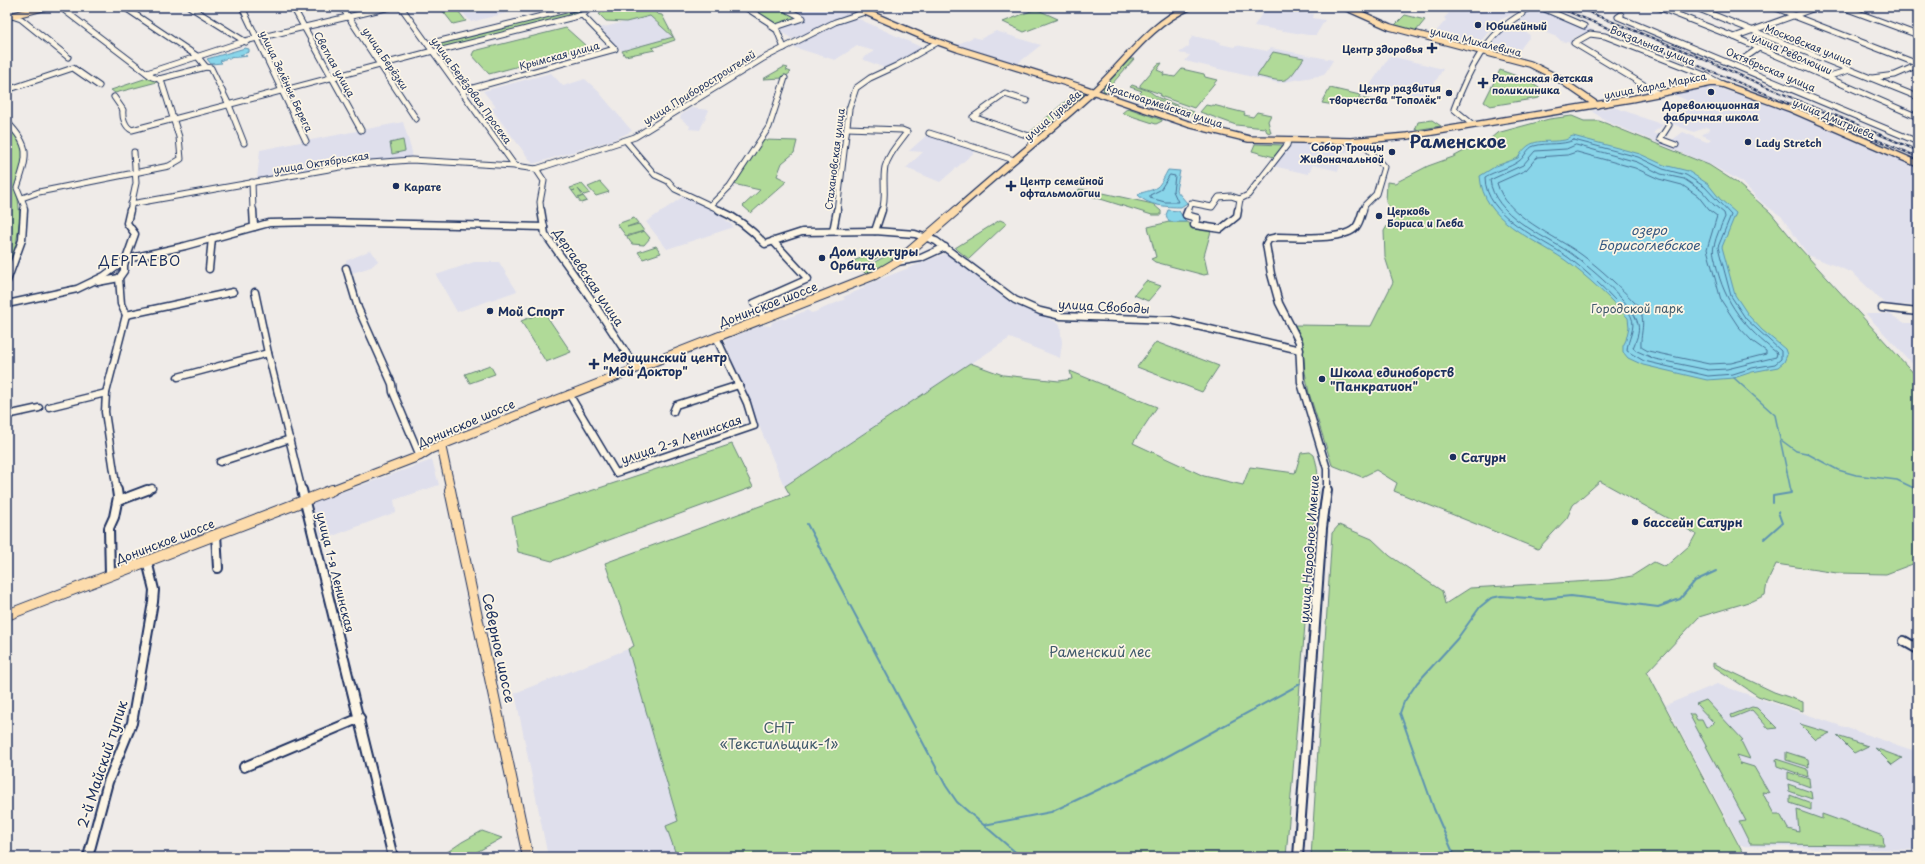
<svg xmlns="http://www.w3.org/2000/svg" width="1925" height="864" font-family="'Playpen Sans',sans-serif">
<style>
.built{fill:#dfdfec}
.green{fill:#b0da98;stroke:#66847b}
.water{fill:#89d5e9;stroke:#5d93b1}
.lines{fill:none;stroke-linecap:round;stroke-linejoin:round}
.shore{stroke:#477196;stroke-width:1}
.stream-far1{stroke:#5d93b1;stroke-width:1.5}
.stream{stroke:#5d93b1;stroke-width:2}
.minor-far2-casing{stroke:#1b2f5e;stroke-width:7}
.minor-far1-casing{stroke:#1b2f5e;stroke-width:9}
.minor-casing{stroke:#1b2f5e;stroke-width:12}
.major-far2-casing{stroke:#1b2f5e;stroke-width:8}
.major-far1-casing{stroke:#1b2f5e;stroke-width:10}
.major-casing{stroke:#1b2f5e;stroke-width:12}
.minor-far2{stroke:#fcf5e5;stroke-width:5}
.minor-far1{stroke:#fcf5e5;stroke-width:6}
.minor{stroke:#fcf5e5;stroke-width:8}
.major-far2{stroke:#fddcac;stroke-width:5.5}
.major-far1{stroke:#fddcac;stroke-width:8}
.major{stroke:#fddcac;stroke-width:10}
.rail-casing{stroke:#1b2f5e;stroke-width:2}
.rail{stroke:#fcf5e5;stroke-width:1;stroke-dasharray:3;stroke-linecap:butt}
.poi-dot{fill:#1b2f5e;stroke:#fcf5e5;stroke-width:1.5}
.labels{text-anchor:middle;dominant-baseline:central;stroke-width:3.5;stroke-linejoin:round;paint-order:stroke}
.far-poi-label{font-size:10px;font-weight:bold;fill:#1b2f5e;stroke:#fcf5e5;text-anchor:start}
.far-street-label{font-size:10px;fill:#1b2f5e;stroke:#fcf5e5}
.poi-label{font-size:12px;font-weight:bold;fill:#1b2f5e;stroke:#fcf5e5;text-anchor:start}
.street-label{font-size:12px;fill:#1b2f5e;stroke:#fcf5e5}
.park-label{font-size:12px;fill:#405a6c;stroke:#fcf5e5}
.water-label{font-size:13px;font-style:italic;fill:#365881;stroke:#fcf5e5}
.quarter-label{font-size:14px;letter-spacing:1px;fill:#1b2f5e;stroke:#fcf5e5}
.near-street-label{font-size:14px;fill:#1b2f5e;stroke:#fcf5e5}
.near-park-label{font-size:14px;fill:#405a6c;stroke:#fcf5e5}
.far-town-label{font-size:17px;font-weight:bold;fill:#1b2f5e;stroke:#fcf5e5}
</style>
<rect width="100%" height="100%" fill="#efebe8"/>
<filter id="ink" filterUnits="userSpaceOnUse"><feTurbulence type="fractalNoise" baseFrequency=".025" numOctaves="2"/><feDisplacementMap in="SourceGraphic" scale="8" xChannelSelector="R" yChannelSelector="G"/><feConvolveMatrix kernelMatrix="1 2 1 2 8 2 1 2 1" color-interpolation-filters="sRGB"/></filter>
<g filter="url(#ink)">
<g class="built">
<polygon points="458,7 530,7 471,22"/>
<polygon points="785,7 847,7 856,12 830,21 805,35 792,39 777,28 805,17"/>
<polygon points="1479,7 1498,7 1513,14 1500,20 1488,32 1480,43 1482,45 1481,46 1474,47 1432,36 1446,20 1444,18 1449,13 1458,13 1460,11"/>
<polygon points="1277,8 1314,14 1313,18 1325,20 1316,35 1308,35 1254,26 1265,9"/>
<polygon points="1538,8 1593,30 1573,38 1571,43 1561,41 1557,37 1512,20 1525,15 1523,13"/>
<polygon points="650,16 673,38 622,51 600,28"/>
<polygon points="853,18 859,19 923,48 896,65 885,68 862,59 874,51 857,46 835,60 793,47 833,25"/>
<polygon points="1505,27 1511,27 1528,33 1530,36 1516,55 1511,55 1487,48"/>
<polygon points="996,31 1030,42 1041,45 1017,64 956,45 974,37 980,39"/>
<polygon points="1193,36 1221,42 1220,44 1234,47 1236,45 1267,51 1271,48 1333,60 1324,75 1278,83 1185,61 1190,55 1179,53 1189,46 1189,41"/>
<polygon points="1390,56 1443,69 1425,99 1370,85"/>
<polygon points="551,73 563,86 585,79 598,91 632,131 615,139 533,164 493,111 492,108 496,107 483,91"/>
<polygon points="1708,85 1769,104 1918,168 1918,310 1910,305 1886,305 1853,273 1808,255 1781,216 1762,203 1742,182 1711,165 1610,123 1591,111 1614,107 1663,125 1653,133 1672,140 1683,132 1707,142 1711,139 1702,135 1710,129 1706,127 1694,132 1662,120 1688,101 1673,94"/>
<polygon points="691,108 709,110 700,130 689,129 690,126 680,118 681,115"/>
<polygon points="403,122 412,152 411,158 257,180 260,150"/>
<polygon points="928,134 977,150 940,182 906,168 923,152 909,151"/>
<polygon points="1292,144 1354,144 1361,150 1338,153 1343,159 1338,171 1313,165 1308,174 1273,166"/>
<polygon points="684,196 712,208 734,227 667,249 646,222"/>
<polygon points="371,250 378,261 371,267 349,274 346,261"/>
<polygon points="949,252 1016,303 1060,324 1062,343 1060,358 1010,338 784,486 724,341 762,325 771,326 772,322 782,318 785,319 808,310 811,313 815,312 845,299 843,297 864,288 863,286"/>
<polygon points="474,262 499,262 517,291 457,312 436,275"/>
<polygon points="1866,314 1889,314 1905,323 1918,323 1918,370"/>
<polygon points="432,460 439,485 394,500 396,512 322,540 312,503"/>
<polygon points="628,649 678,821 667,826 677,857 548,857 515,693"/>
<polygon points="1717,684 1918,752 1918,850 1741,846 1666,705"/>
</g>
<g class="green">
<polygon points="455,7 466,21 453,24 442,10"/>
<polygon points="629,7 650,7 657,14 662,15 675,40 652,48 655,50 625,56 622,51 673,37 650,16 626,22 606,21 599,14 607,10 630,9"/>
<polygon points="744,7 785,7 805,17 777,28"/>
<polygon points="580,8 584,12 439,49 436,45"/>
<polygon points="1036,9 1058,19 1024,32 1003,22"/>
<polygon points="1405,15 1425,20 1416,31 1395,25"/>
<polygon points="566,28 586,46 561,55 489,74 472,55 474,51"/>
<path d="M 1273,52 L 1304,58 C 1285,85 1289,83 1257,76 Z"/>
<polygon points="1128,59 1134,59 1104,93 1103,87"/>
<polygon points="1162,63 1157,70 1164,73 1163,75 1175,77 1182,69 1204,74 1205,77 1217,80 1194,108 1160,96 1161,94 1140,87 1140,85 1158,64"/>
<polygon points="784,67 788,68 786,70 791,72 784,78 763,79"/>
<polygon points="1500,70 1525,79 1542,90 1539,98 1490,106 1484,102"/>
<polygon points="150,77 157,82 115,93 111,90"/>
<polygon points="1132,85 1149,91 1159,98 1194,112 1190,116 1180,113 1184,109 1139,94 1142,91 1130,87"/>
<path d="M 1330,88 L 1360,95 L 1357,102 L 1359,102 L 1360,98 L 1377,101 L 1376,105 C 1358,102 1340,107 1322,103 Z"/>
<polygon points="1076,92 1084,94 1038,135 1028,134"/>
<polygon points="1206,105 1211,106 1213,105 1245,113 1244,115 1253,117 1257,112 1271,115 1268,121 1271,133 1267,132 1265,128 1236,125 1200,112"/>
<polygon points="1128,108 1162,120 1162,121 1156,124 1122,113"/>
<polygon points="1572,116 1584,121 1599,121 1605,123 1709,165 1737,183 1771,213 1798,246 1918,378 1918,562 1886,574 1837,573 1776,564 1767,583 1765,595 1755,600 1699,617 1647,672 1745,857 1311,857 1332,533 1339,525 1372,539 1390,556 1442,591 1445,604 1470,588 1609,580 1632,576 1654,562 1665,567 1690,545 1696,534 1600,481 1573,505 1567,518 1538,549 1394,491 1397,483 1376,470 1362,477 1332,465 1309,393 1305,372 1302,341 1294,325 1371,326 1393,282 1385,257 1384,231 1394,215 1386,202 1387,182 1395,183 1428,166 1453,157 1466,150 1483,145 1497,133 1549,119"/>
<polygon points="1432,120 1441,126 1415,130 1418,122"/>
<polygon points="7,125 24,146 25,157 15,190 18,199 20,218 15,252 7,274 7,251 10,249 12,242 7,243"/>
<polygon points="403,140 405,151 392,154 390,143"/>
<polygon points="764,140 797,141 794,153 782,163 777,176 787,181 751,213 743,206 760,190 733,184"/>
<polygon points="1255,144 1283,145 1274,157 1252,151"/>
<polygon points="600,182 609,192 596,196 588,187"/>
<polygon points="582,184 590,193 584,195 578,189 583,196 578,198 583,196 587,201 581,203 572,191 575,190 572,191 570,188"/>
<polygon points="1079,189 1094,191 1153,204 1161,211 1161,215 1152,215 1078,192"/>
<polygon points="634,218 638,223 627,227 639,224 644,231 626,236 617,224"/>
<polygon points="1000,220 1007,223 969,259 955,248"/>
<polygon points="1169,222 1186,222 1198,228 1211,231 1204,256 1208,274 1204,275 1155,262 1151,259 1156,257 1148,227"/>
<polygon points="644,231 650,238 644,245 632,244 627,237"/>
<polygon points="656,246 661,253 643,259 638,252"/>
<polygon points="887,252 860,268 853,261 875,253"/>
<polygon points="891,253 895,259 877,271 867,275 862,270 875,265 875,262"/>
<polygon points="1146,281 1161,286 1148,301 1134,295"/>
<polygon points="544,312 571,352 546,362 521,321"/>
<polygon points="1156,342 1219,366 1202,392 1137,367"/>
<path d="M 970,363 L 1003,375 L 1059,381 L 1072,379 L 1070,371 L 1157,407 L 1133,443 L 1204,476 L 1243,485 L 1250,467 L 1295,473 L 1301,453 L 1310,452 L 1314,455 C 1322,479 1316,502 1313,526 L 1286,857 L 677,857 L 666,826 L 678,821 L 628,649 L 634,646 L 605,563 L 790,495 L 785,486 Z"/>
<polygon points="490,365 495,374 470,383 465,374"/>
<polygon points="732,444 753,487 552,561 518,552 512,517"/>
<polygon points="1713,663 1774,692 1803,702 1803,711 1758,696 1713,666"/>
<polygon points="1706,700 1743,740 1741,741 1750,759 1737,755 1741,765 1741,763 1754,767 1769,793 1762,792 1774,814 1780,814 1788,829 1799,832 1797,810 1822,819 1822,814 1883,836 1884,845 1750,844 1739,822 1746,821 1689,714 1694,714 1697,720 1702,720 1706,728 1714,723 1696,704"/>
<polygon points="1752,707 1757,708 1777,728 1769,729 1752,710 1732,718 1731,715"/>
<polygon points="1800,724 1830,733 1816,740"/>
<polygon points="1837,736 1868,746 1854,753"/>
<polygon points="1875,748 1902,758 1892,765"/>
<polygon points="1786,752 1808,759 1809,767 1786,760"/>
<polygon points="1776,759 1807,769 1808,777 1777,766"/>
<polygon points="1788,772 1809,779 1810,787 1788,779"/>
<polygon points="1788,784 1811,792 1812,799 1789,791"/>
<polygon points="1790,795 1811,803 1811,810 1790,803"/>
<polygon points="482,831 502,838 475,853 476,857 446,857 446,853 462,842"/>
</g>
<g class="water">
<path d="M 245,48 L 249,49 L 249,52 L 240,55 L 247,56 C 239,58 229,56 220,61 L 222,63 L 211,64 L 207,59 Z"/>
<path d="M 1573,136 L 1640,154 L 1664,165 L 1688,171 L 1708,184 L 1720,199 L 1736,213 L 1722,247 L 1735,295 L 1749,316 L 1762,330 L 1785,349 L 1787,355 L 1784,362 L 1778,367 L 1752,372 L 1734,378 L 1707,380 L 1643,365 L 1628,358 L 1623,352 L 1623,346 L 1626,340 L 1629,327 L 1628,318 C 1609,297 1588,277 1565,260 C 1533,238 1483,221 1480,176 L 1496,166 L 1518,158 C 1531,135 1544,144 1565,140 C 1569,139 1569,137 1573,136 Z"/>
<path d="M 1168,170 L 1180,171 L 1176,190 L 1187,203 L 1181,207 C 1167,207 1148,206 1138,195 C 1143,191 1150,192 1157,187 C 1161,184 1165,175 1168,170 Z"/>
<polygon points="1168,210 1179,211 1186,222 1169,222 1166,215"/>
</g>
<g class="lines">
<g class="shore">
<path d="M 1574,140 L 1638,157 L 1663,169 L 1686,175 L 1705,187 L 1731,215 L 1718,247 L 1731,296 L 1746,319 L 1781,351 L 1781,359 L 1775,364 L 1752,368 L 1733,374 L 1708,376 L 1644,361 L 1627,351 C 1627,340 1637,328 1631,316 C 1628,310 1620,305 1616,301 C 1601,285 1586,271 1569,258 C 1541,238 1485,217 1485,177 C 1495,171 1510,168 1519,161 C 1525,157 1527,148 1534,146 C 1548,142 1561,146 1574,140 Z"/>
<path d="M 1576,145 L 1637,162 L 1661,174 L 1684,179 L 1702,191 L 1714,205 L 1724,213 L 1725,217 C 1721,226 1716,236 1714,246 C 1712,251 1715,258 1716,264 C 1724,303 1746,329 1777,353 L 1776,357 L 1727,369 L 1708,370 L 1655,359 L 1637,351 L 1633,348 C 1636,340 1640,333 1638,324 C 1634,304 1586,264 1569,252 C 1542,235 1494,215 1490,180 L 1523,165 L 1535,151 L 1566,149 Z"/>
<path d="M 1577,152 L 1635,168 L 1659,179 L 1682,185 L 1698,196 L 1709,210 L 1717,216 L 1707,249 L 1721,300 L 1738,326 L 1752,341 L 1766,351 L 1766,354 L 1731,363 L 1709,364 L 1648,351 L 1641,347 C 1640,331 1648,319 1636,304 C 1619,286 1601,269 1582,255 C 1555,235 1506,217 1497,183 L 1526,170 L 1537,157 L 1567,155 Z"/>
<polygon points="1170,175 1175,176 1173,191 1178,202 1165,202 1150,198 1150,195 1160,190"/>
</g>
<g class="stream-far1">
<polyline points="1734,378 1775,415 1791,491"/>
<polyline points="1781,440 1796,451 1806,453 1838,470 1856,475 1897,480 1918,490"/>
</g>
<g class="stream">
<polyline points="1773,503 1773,496 1791,493 1790,490"/>
<polyline points="807,524 946,786 957,802 1021,857"/>
<polyline points="1764,539 1782,523 1778,512"/>
<polyline points="984,825 1051,812 1157,762 1300,684"/>
<polyline points="1455,857 1434,809 1400,713 1404,702 1417,683 1457,639 1480,607 1491,598 1501,596 1541,599 1571,596 1658,607 1680,599 1695,581 1716,571"/>
</g>
<defs>
<g id="minor-far2">
<polyline points="60,7 152,77 159,79"/>
<polyline points="124,7 197,56 206,67 211,68 229,105 244,143"/>
<polyline points="190,7 246,42"/>
<polyline points="242,7 306,141"/>
<polyline points="293,7 361,130"/>
<polyline points="342,7 416,119"/>
<polyline points="401,7 515,166 536,169"/>
<polyline points="745,7 776,27 803,18 782,7"/>
<polyline points="1540,7 1584,26"/>
<polyline points="1658,7 1734,37 1918,117"/>
<polyline points="1694,7 1918,97"/>
<polyline points="1773,7 1795,15"/>
<polyline points="1842,7 1918,35"/>
<polyline points="1621,15 1618,17 1918,142"/>
<polyline points="12,16 21,19 68,57"/>
<polyline points="1794,16 1918,64"/>
<polyline points="771,26 777,30 784,48"/>
<polyline points="1734,37 1818,7"/>
<polyline points="428,44 578,7"/>
<polyline points="434,52 582,15 587,11 587,8 583,7"/>
<polyline points="1746,57 1759,48"/>
<polyline points="147,73 245,41 390,7"/>
<polyline points="1826,77 1850,70"/>
<polyline points="1872,78 1895,75 1918,65"/>
<polyline points="159,79 206,67"/>
<polyline points="7,90 73,68 99,86"/>
<polyline points="462,91 615,49 582,15"/>
<polyline points="1659,94 1574,43 1590,34 1605,36 1707,76 1722,84"/>
<path d="M 114,97 L 123,110 C 122,117 125,127 132,130 L 433,51"/>
<polyline points="1027,101 1005,94 973,117 1038,139"/>
<path d="M 7,122 C 32,147 27,157 17,188 L 24,205 L 24,211"/>
<path d="M 1473,125 L 1454,109 C 1468,71 1486,34 1522,14 L 1522,11 L 1533,7"/>
<polyline points="1669,125 1660,139 1676,145"/>
<path d="M 847,128 L 902,130 L 907,132 C 899,143 889,153 885,167 C 882,181 887,196 882,211"/>
<polyline points="929,133 1014,160"/>
<polyline points="626,141 655,175 668,181 675,189 722,211"/>
<polyline points="1361,141 1384,167 1376,194 1365,205 1363,211"/>
<polyline points="536,169 635,137 762,59 835,22 865,12"/>
<polyline points="536,169 544,181 540,202 541,211"/>
<polyline points="252,182 253,211"/>
<polyline points="22,198 39,192 169,166 181,159 179,137 162,83 159,79"/>
<polyline points="1240,199 1248,195 1287,145 1288,141"/>
<polyline points="131,204 357,164 411,160 515,166"/>
<polyline points="711,205 730,186 769,127 785,78"/>
<polyline points="130,211 136,183 134,152"/>
<polyline points="837,211 849,109 856,88 870,78 896,66 938,42"/>
<polyline points="1188,211 1191,203 1212,207 1219,197 1231,196 1240,199"/>
<polyline points="1238,211 1240,199"/>
</g>
<g id="minor-far1">
<polyline points="253,210 254,227"/>
<polyline points="541,210 545,234 587,293 636,368"/>
<path d="M 719,210 C 738,218 751,229 765,244 L 802,232 L 875,231 L 915,234 L 936,241 L 1015,300 L 1040,311 L 1061,316 L 1171,320 L 1300,350"/>
<polyline points="1188,210 1186,215 1197,218 1194,225 1221,229 1237,216 1238,210"/>
<polyline points="833,231 837,210"/>
<polyline points="875,231 882,210"/>
<polyline points="897,262 921,258 945,247"/>
<polyline points="346,268 358,308 392,384 393,392 420,456"/>
<polyline points="209,269 212,238"/>
<polyline points="7,281 22,240 24,210"/>
<polyline points="98,282 119,278"/>
<polyline points="255,292 268,353 302,491"/>
<polyline points="7,304 77,289 104,276 127,259 185,246 269,223 322,222 544,227"/>
<polyline points="1882,308 1918,312"/>
<polyline points="126,315 233,292"/>
<polyline points="765,318 754,303 808,279 773,241"/>
<polyline points="178,377 268,353"/>
<polyline points="569,394 616,473 754,426 747,403 716,337"/>
<polyline points="49,407 106,393"/>
<polyline points="673,412 676,405 739,385"/>
<polyline points="7,415 39,408"/>
<polyline points="220,462 290,439"/>
<polyline points="117,491 105,412 106,393 126,315 121,304 119,278 124,271 124,265 135,234 127,223 130,210"/>
<polyline points="144,491 152,488"/>
<path d="M 1327,491 L 1327,469 L 1301,383 L 1299,342 L 1279,303 L 1271,274 L 1266,244 L 1269,239 L 1278,237 C 1296,237 1345,241 1356,227 C 1360,222 1361,215 1363,210"/>
</g>
<g id="minor">
<polyline points="302,490 393,857"/>
<polyline points="118,501 147,490"/>
<polyline points="216,534 218,568"/>
<polyline points="110,575 109,528 114,517 118,497 117,490"/>
<polyline points="1904,641 1918,649"/>
<polyline points="244,767 360,718"/>
<polyline points="88,857 108,782 132,723 153,602 154,590 147,561"/>
<polyline points="1298,857 1322,528 1327,490"/>
</g>
<g id="major-far2">
<polyline points="854,7 924,37 958,49 1080,87 1188,124 1249,139 1351,141 1408,136 1631,99 1712,83 1722,84 1791,109 1918,164"/>
<polyline points="1345,7 1390,27 1530,64 1556,77 1597,105"/>
<polyline points="7,17 46,7"/>
<path d="M 955,211 C 1001,170 1049,132 1094,91 C 1127,61 1147,26 1189,7"/>
</g>
<g id="major-far1">
<polyline points="441,445 451,491"/>
<polyline points="329,491 420,456 431,449 875,275 897,262 957,210"/>
</g>
<g id="major">
<polyline points="450,490 528,857"/>
<polyline points="7,615 332,490"/>
</g>
</defs>
<use href="#minor-far2" class="minor-far2-casing"/>
<use href="#minor-far1" class="minor-far1-casing"/>
<use href="#minor" class="minor-casing"/>
<use href="#major-far2" class="major-far2-casing"/>
<use href="#major-far1" class="major-far1-casing"/>
<use href="#major" class="major-casing"/>
<use href="#minor-far2" class="minor-far2"/>
<use href="#minor-far1" class="minor-far1"/>
<use href="#minor" class="minor"/>
<use href="#major-far2" class="major-far2"/>
<use href="#major-far1" class="major-far1"/>
<use href="#major" class="major"/>
<defs>
<g id="rail">
<polyline points="1557,7 1918,157"/>
<polyline points="1576,7 1687,52 1836,117"/>
<polyline points="1832,114 1916,150"/>
</g>
</defs>
<use href="#rail" class="rail-casing"/>
<use href="#rail" class="rail"/>
</g>
</g>
<g class="poi-dot">
<circle cx="1478" cy="25" r="4"/>
<path d="M1430 42h4v4h4v4h-4v4h-4v-4h-4v-4h4z"/>
<path d="M1481 77h4v4h4v4h-4v4h-4v-4h-4v-4h4z"/>
<circle cx="1711" cy="92" r="4"/>
<circle cx="1449" cy="93" r="4"/>
<circle cx="1748" cy="142" r="4"/>
<circle cx="1392" cy="152" r="4"/>
<circle cx="396" cy="186" r="4"/>
<path d="M1009 180h4v4h4v4h-4v4h-4v-4h-4v-4h4z"/>
<circle cx="1379" cy="216" r="4"/>
<circle cx="822" cy="258" r="4"/>
<circle cx="490" cy="311" r="4"/>
<path d="M592 358h4v4h4v4h-4v4h-4v-4h-4v-4h4z"/>
<circle cx="1322" cy="379" r="4"/>
<circle cx="1453" cy="457" r="4"/>
<circle cx="1635" cy="522" r="4"/>
</g>
<g class="labels">
<g class="far-poi-label">
<text x="1486" y="25">Юбилейный</text>
<text x="1423" y="48" text-anchor="end">Центр здоровья</text>
<text x="1492" y="77">Раменская детская<tspan x="1492" dy="12">поликлиника</tspan></text>
<text x="1441" y="87" text-anchor="end">Центр развития<tspan x="1441" dy="12">творчества "Тополёк"</tspan></text>
<text x="1711" y="104" text-anchor="middle">Дореволюционная<tspan x="1711" dy="12">фабричная школа</tspan></text>
<text x="1756" y="142">Lady Stretch</text>
<text x="1384" y="146" text-anchor="end">Собор Троицы<tspan x="1384" dy="12">Живоначальной</tspan></text>
<text x="1020" y="180">Центр семейной<tspan x="1020" dy="12">офтальмологии</tspan></text>
<text x="404" y="186">Карате</text>
<text x="1387" y="210">Церковь<tspan x="1387" dy="12">Бориса и Глеба</tspan></text>
</g>
<g class="far-street-label">
<text transform="translate(1476 41) rotate(14)">улица Михалевича</text>
<text transform="translate(1809 44) rotate(22)">Московская улица</text>
<text transform="translate(1653 45) rotate(22)">Вокзальная улица</text>
<text transform="translate(1792 53) rotate(24)">улица Революции</text>
<text transform="translate(559 55) rotate(-15)">Крымская улица</text>
<text transform="translate(386 58) rotate(56)">улица Берёзки</text>
<text transform="translate(335 64) rotate(61)">Светлая улица</text>
<text transform="translate(1771 69) rotate(23)">Октябрьская улица</text>
<text transform="translate(287 81) rotate(65)">улица Зелёные Берега</text>
<text transform="translate(1655 85) rotate(-11)">улица Карла Маркса</text>
<text transform="translate(699 87) rotate(-32)">улица Приборостроителей</text>
<text transform="translate(472 90) rotate(54)">улица Берёзовая Просека</text>
<text transform="translate(1165 105) rotate(18)">Красноармейская улица</text>
<text transform="translate(1052 115) rotate(-41)">улица Гурьева</text>
<text transform="translate(1834 118) rotate(23)">улица Дмитриева</text>
<text transform="translate(834 159) rotate(-83)">Стахановская улица</text>
<text transform="translate(321 162) rotate(-9)">улица Октябрьская</text>
</g>
<g class="poi-label">
<text x="830" y="251">Дом культуры<tspan x="830" dy="14">Орбита</tspan></text>
<text x="498" y="311">Мой Спорт</text>
<text x="603" y="357">Медицинский центр<tspan x="603" dy="14">"Мой Доктор"</tspan></text>
<text x="1330" y="372">Школа единоборств<tspan x="1330" dy="14">"Панкратион"</tspan></text>
<text x="1461" y="457">Сатурн</text>
<text x="1643" y="522">бассейн Сатурн</text>
</g>
<g class="street-label">
<text transform="translate(589 277) rotate(56)">Дергаевская улица</text>
<text transform="translate(768 304) rotate(-21)">Донинское шоссе</text>
<text transform="translate(1104 306) rotate(3)">улица Свободы</text>
<text transform="translate(466 423) rotate(-23)">Донинское шоссе</text>
<text transform="translate(681 439) rotate(-19)">улица 2-я Ленинская</text>
<text transform="translate(165 541) rotate(-21)">Донинское шоссе</text>
<text transform="translate(1309 549) rotate(-86)">улица Народное Имение</text>
<text transform="translate(336 572) rotate(76)">улица 1-я Ленинская</text>
</g>
<g class="park-label">
<text x="1637" y="308">Городской парк</text>
</g>
<g class="water-label">
<text x="1649" y="229">озеро<tspan x="1649" dy="15">Борисоглебское</tspan></text>
</g>
<g class="quarter-label">
<text x="140" y="260">ДЕРГАЕВО</text>
</g>
<g class="near-street-label">
<text transform="translate(499 648) rotate(78)">Северное шоссе</text>
<text transform="translate(102 764) rotate(-72)">2-й Майский тупик</text>
</g>
<g class="near-park-label">
<text x="1100" y="651">Раменский лес</text>
<text x="779" y="727">СНТ<tspan x="779" dy="16">«Текстильщик-1»</tspan></text>
</g>
<g class="far-town-label">
<text x="1458" y="141">Раменское</text>
</g>
</g>
<rect width="1925" height="864" fill="none" stroke="#fcf5e5" stroke-width="24"/>
<rect x="12" y="12" width="1901" height="840" fill="none" stroke="#1b2f5e" stroke-width="1.5" filter="url(#ink)"/>
</svg>
